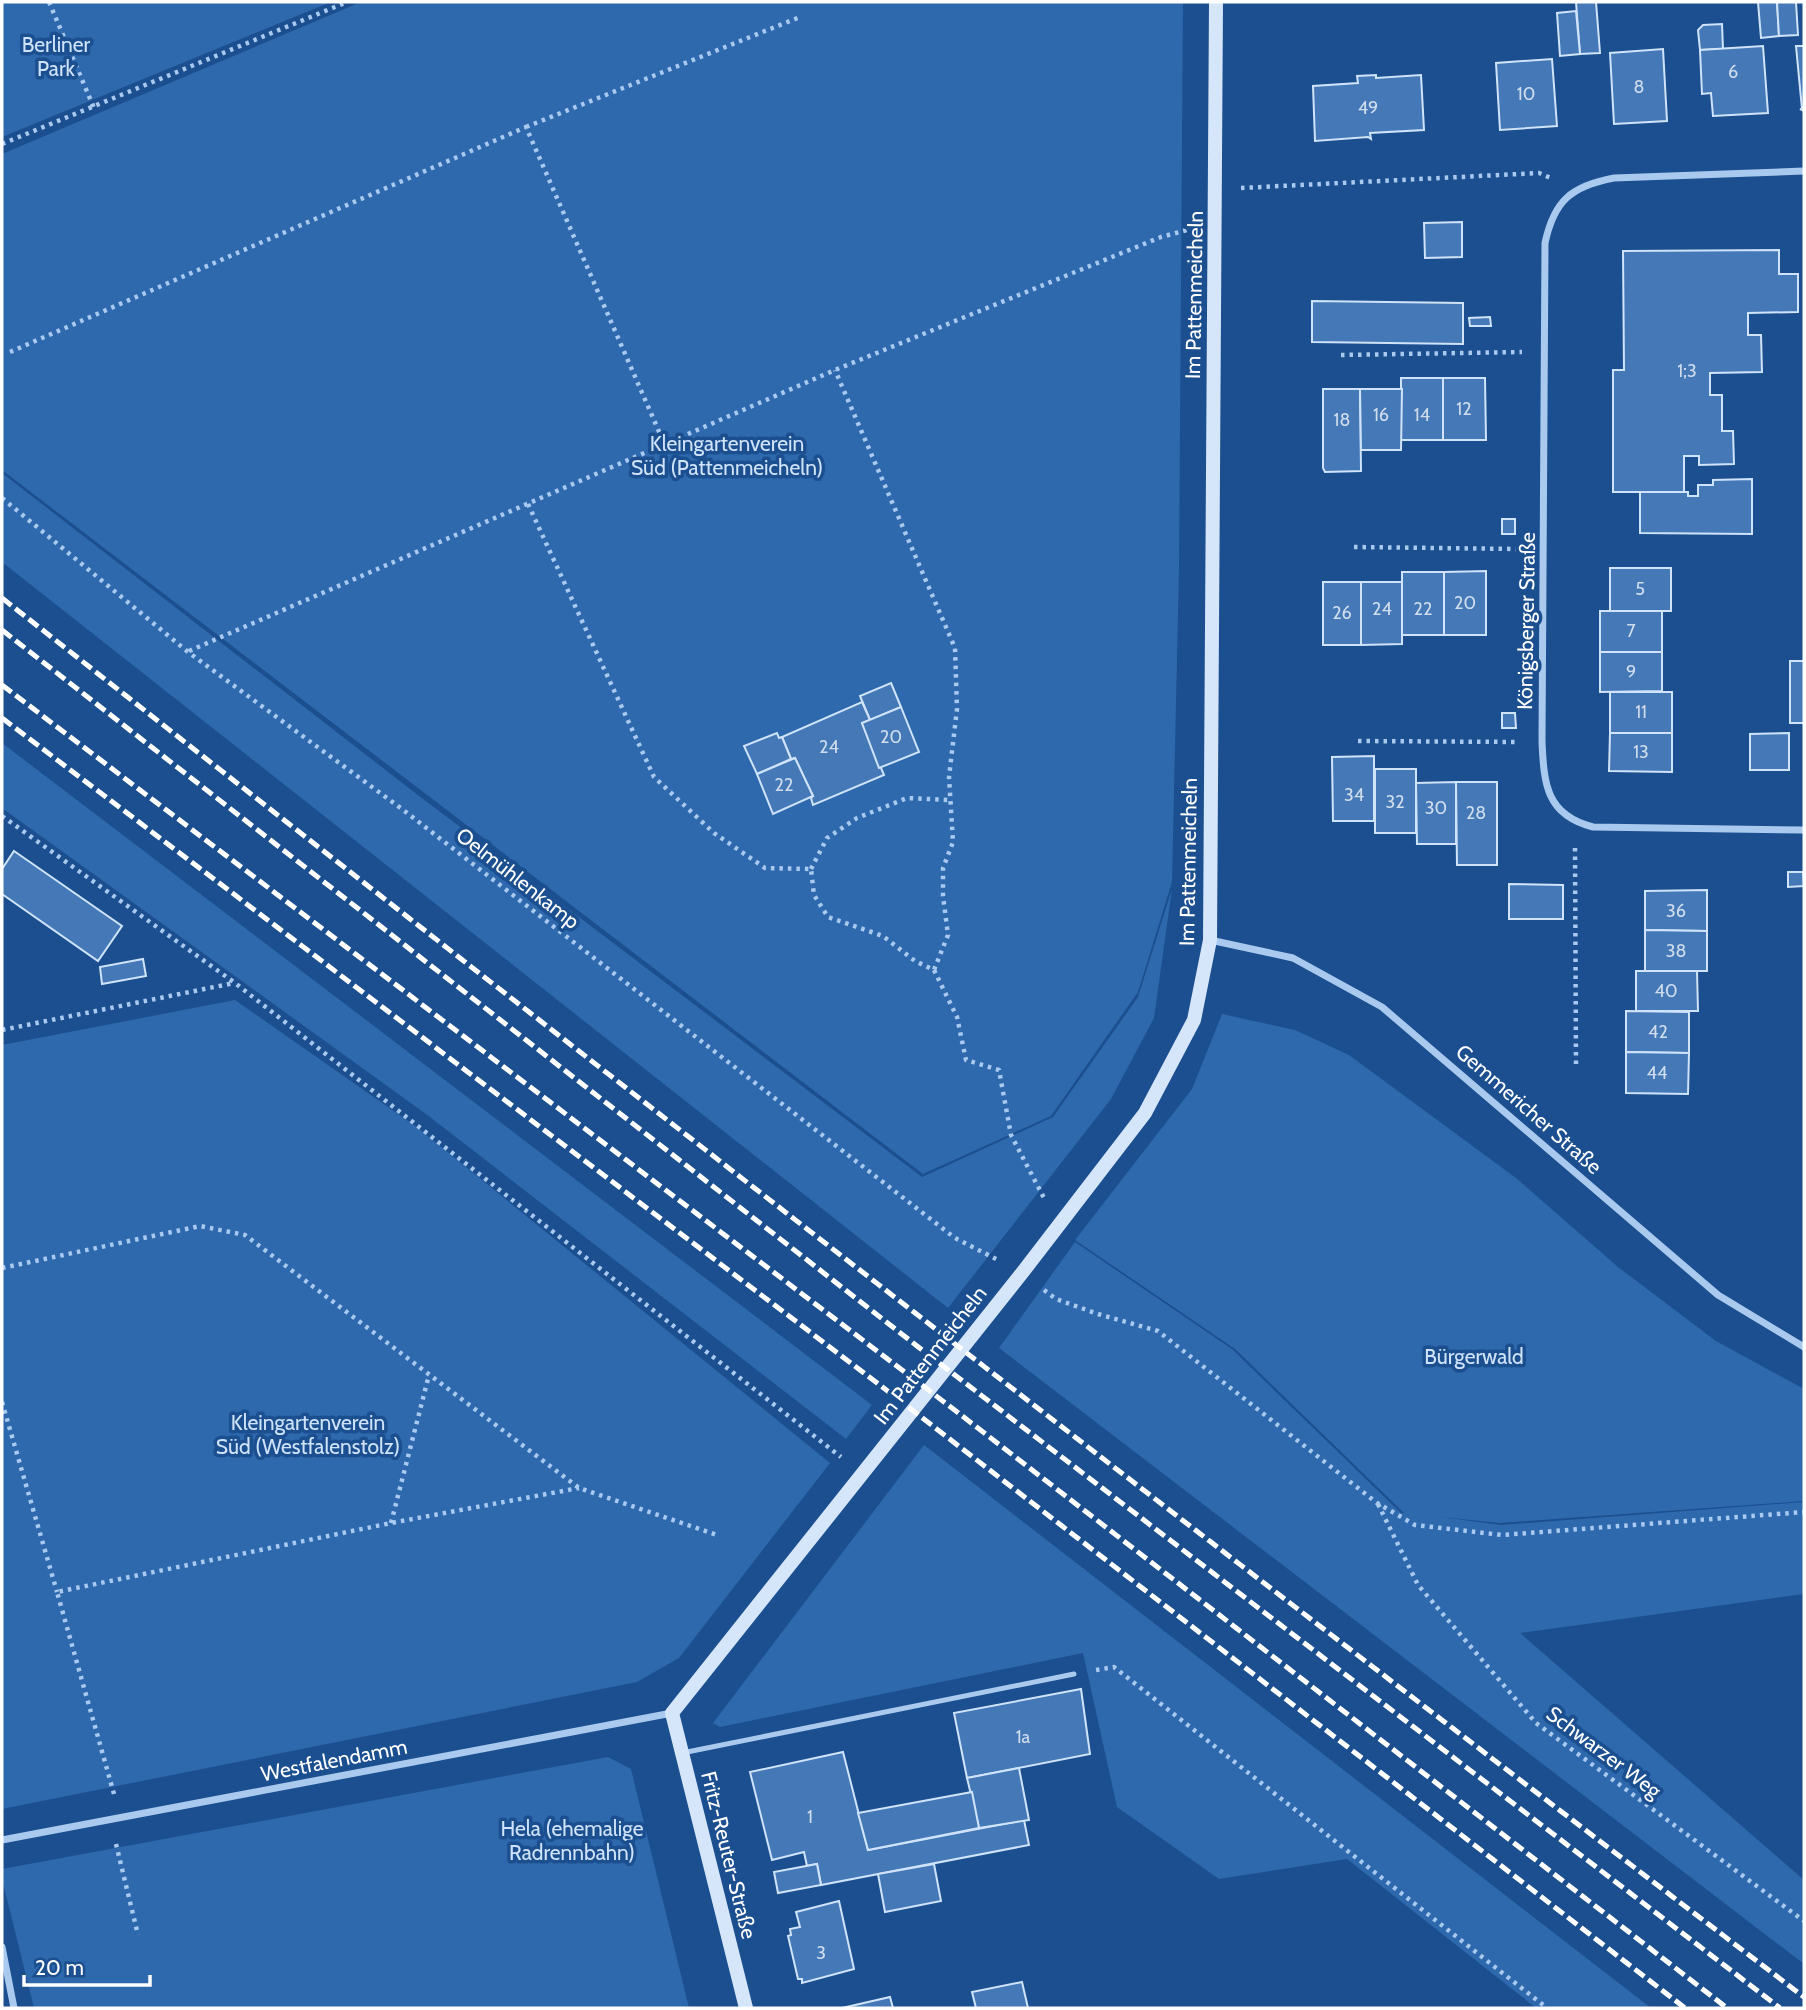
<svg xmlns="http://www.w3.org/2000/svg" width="1806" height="2010" font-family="Cabin,sans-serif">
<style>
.green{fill:#2e69ad}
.building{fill:#4478b7;stroke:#cfe3fa;stroke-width:2}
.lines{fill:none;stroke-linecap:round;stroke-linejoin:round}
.path{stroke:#a9c9ee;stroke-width:4.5;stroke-dasharray:3.5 5;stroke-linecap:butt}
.lane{stroke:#a9c9ee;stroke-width:5}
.street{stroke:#a9c9ee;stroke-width:7}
.secondary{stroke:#d6e6fa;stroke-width:14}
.rail{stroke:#fff;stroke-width:5;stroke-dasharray:12 5;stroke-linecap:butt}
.labels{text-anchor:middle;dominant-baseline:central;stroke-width:7;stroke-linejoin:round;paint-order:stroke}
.number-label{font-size:18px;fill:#d0dded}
.park-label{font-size:21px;fill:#cfe3fa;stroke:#1b4f8f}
.street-label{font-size:21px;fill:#fff;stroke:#1b4f8f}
</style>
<rect width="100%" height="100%" fill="#1b4f8f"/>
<g class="green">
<polygon points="2,2 331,2 2,137"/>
<polygon points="361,2 1183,2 1179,569 1172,882 1138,992 1051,1116 923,1174 2,470 2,154"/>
<polygon points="2,473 414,792 922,1177 1053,1117 1138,997 1172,889 1154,1018 1111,1099 948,1308 2,562"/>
<polygon points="2,743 872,1405 846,1439 426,1114 2,808"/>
<polygon points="235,1000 418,1128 830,1463 679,1658 637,1682 2,1809 2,1045"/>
<polygon points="1222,1014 1295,1030 1349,1055 1516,1178 1618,1267 1716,1341 1804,1389 1804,1501 1500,1523 1441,1517 1501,1525 1804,1502 1804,1594 1520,1633 1804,1880 1804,1964 999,1348 1075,1242 1232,1349 1401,1513 1404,1513 1235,1349 1075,1240 1192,1089"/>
<polygon points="924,1445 1651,2008 1536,2008 1347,1859 1219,1879 1117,1807 1083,1653 720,1727 713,1723"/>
<polygon points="608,1757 631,1769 689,2008 34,2008 2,1879 2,1869"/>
</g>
<g class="building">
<polygon points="1576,2 1596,2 1600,53 1580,54"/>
<polygon points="1758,2 1777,2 1779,36 1761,38"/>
<polygon points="1777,2 1796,2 1798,35 1779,36"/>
<polygon points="1576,11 1580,54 1560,56 1557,13"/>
<polygon points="1722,24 1723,49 1700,50 1698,30 1703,25"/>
<polygon points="1763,46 1768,113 1713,116 1711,93 1702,94 1700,50"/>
<polygon points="1796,46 1804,46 1804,111 1800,109 1802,109"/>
<polygon points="1663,49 1667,121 1614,124 1610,53"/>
<polygon points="1552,59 1557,126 1500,130 1496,63"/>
<polygon points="1376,75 1376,78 1421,75 1424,130 1370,133 1371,139 1368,137 1315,141 1313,86 1358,83 1357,76"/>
<polygon points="1462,222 1462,257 1425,258 1424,223"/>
<polygon points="1779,250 1779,274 1798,274 1798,312 1748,313 1748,335 1761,335 1762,372 1710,373 1710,395 1722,395 1722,431 1733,431 1734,464 1699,465 1699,456 1684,456 1684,492 1613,492 1613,370 1624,370 1623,251"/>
<polygon points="1312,301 1463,303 1463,344 1312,342"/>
<polygon points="1490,317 1491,326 1470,326 1469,318"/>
<rect x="1401" y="378" width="42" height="62"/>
<polygon points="1443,378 1485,378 1486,440 1443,440"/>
<polygon points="1323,389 1360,389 1361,471 1325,472 1323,468"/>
<polygon points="1360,389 1402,389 1401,450 1361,450"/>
<polygon points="1752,479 1752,534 1640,533 1640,492 1688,492 1688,496 1698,496 1698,485 1713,485 1713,480"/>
<rect x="1502" y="519" width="13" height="15"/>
<rect x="1610" y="568" width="61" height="43"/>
<polygon points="1486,571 1486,635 1444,635 1444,572"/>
<rect x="1402" y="572" width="42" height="63"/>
<rect x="1323" y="582" width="38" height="63"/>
<polygon points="1361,582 1402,582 1402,644 1361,645"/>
<rect x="1600" y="611" width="62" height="41"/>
<polygon points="1600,652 1662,652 1662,691 1600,692"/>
<rect x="1790" y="661" width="14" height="62"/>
<polygon points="891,683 901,707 870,720 860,696"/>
<rect x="1610" y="692" width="62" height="41"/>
<polygon points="862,702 870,720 862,723 884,775 813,805 811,798 813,796 795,758 791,759 782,737"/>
<polygon points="901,707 919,752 879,768 862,723"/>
<polygon points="1502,713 1515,713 1516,728 1502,728"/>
<polygon points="777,733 779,738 782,737 791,759 757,774 744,746"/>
<polygon points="1610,733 1672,733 1672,772 1609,771"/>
<polygon points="1789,733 1789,770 1750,770 1750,734"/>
<polygon points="1374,756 1374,821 1333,821 1332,757"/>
<polygon points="795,758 813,796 773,814 757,774"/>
<rect x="1375" y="769" width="41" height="64"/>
<polygon points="1456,782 1456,844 1417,844 1416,783"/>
<polygon points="1456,782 1497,782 1497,865 1457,865"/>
<polygon points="14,851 122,926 98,961 2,894 2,869"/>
<polygon points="1788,872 1803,872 1804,886 1788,887"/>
<polygon points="1509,884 1563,885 1563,919 1509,919"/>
<polygon points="1707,890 1707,931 1645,930 1645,891"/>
<polygon points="1645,930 1707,931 1707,971 1645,971"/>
<polygon points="143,959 146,976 102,984 100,967"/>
<polygon points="1636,971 1697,971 1698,1011 1636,1011"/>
<polygon points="1626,1011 1689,1012 1689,1053 1626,1052"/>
<polygon points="1626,1052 1689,1053 1688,1094 1626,1093"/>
<polygon points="1081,1689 1090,1754 967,1778 954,1713"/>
<polygon points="843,1752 868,1850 1024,1820 1029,1845 821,1885 817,1864 807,1866 804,1852 772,1860 750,1772"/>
<polygon points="1019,1768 1029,1820 979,1828 967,1778"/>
<polygon points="972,1792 979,1828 868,1850 858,1813"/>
<polygon points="817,1864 821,1885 778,1893 774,1872"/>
<polygon points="934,1864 941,1901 885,1912 878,1874"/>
<polygon points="839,1901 854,1969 802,1983 802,1979 798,1979 788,1936 791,1935 790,1929 800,1927 796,1912"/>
<polygon points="1022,1982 1028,2008 976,2008 972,1992"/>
<polygon points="890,1997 893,2008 842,2008"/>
</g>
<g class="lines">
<g class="path">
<polyline points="49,2 94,108"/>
<polyline points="526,127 800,17"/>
<polyline points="2,144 347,2"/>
<polyline points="1241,188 1539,173 1553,179"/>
<polyline points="10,352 526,127 664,443"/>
<polyline points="1341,355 1522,352"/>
<polyline points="2,498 188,652 402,809 955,1238 998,1260"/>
<polyline points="528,504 654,777 714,833 765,868 811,869 814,895 828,917 883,936 915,961 934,970 948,935 943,896 943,868 953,842 949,777 957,709 955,648 835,370"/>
<polyline points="1354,547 1519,549"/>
<polyline points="189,651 835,370 1161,237 1187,230"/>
<polyline points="1358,741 1519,742"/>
<polyline points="2,816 235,983 841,1457"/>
<polyline points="1575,848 1576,1064"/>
<polyline points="811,869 827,838 857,818 907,798 949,800"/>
<polyline points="934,970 957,1017 966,1060 999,1070 1011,1135 1044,1198"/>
<polyline points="2,1030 234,983"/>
<polyline points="2,1268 200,1226 245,1235 579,1488 717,1535"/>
<polyline points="1044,1290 1056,1299 1098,1314 1158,1331 1377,1503 1415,1525 1502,1535 1804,1512"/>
<polyline points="2,1402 57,1592"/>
<polyline points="1378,1504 1418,1585 1536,1723 1804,1921"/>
<polyline points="391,1523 429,1375"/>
<polyline points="1096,1670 1114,1667 1547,2008"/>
<polyline points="114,1794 57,1592 391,1523 579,1488"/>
<polyline points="116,1844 138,1935"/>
</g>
<polyline class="lane" points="682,1753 1074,1674"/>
<g class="street">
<path d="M 1804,171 L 1614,178 C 1571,186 1554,201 1545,243 L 1542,742 C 1544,784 1546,815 1593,827 L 1804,830"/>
<polyline points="1210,940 1293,958 1382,1007 1718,1295 1804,1347"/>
<polyline points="2,1840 672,1713"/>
<polyline points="2,1947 14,2008"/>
</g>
<polyline class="secondary" points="746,2008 672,1713 1022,1273 1145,1113 1194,1020 1210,940 1216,2"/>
<g class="rail">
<path d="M 2,598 C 599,1069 1199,1536 1804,1997"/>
<polyline points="2,630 917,1346 1780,2008"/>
<polyline points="2,685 952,1408 1727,2008"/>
<polyline points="2,718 885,1389 1685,2008"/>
</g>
</g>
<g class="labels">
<g class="number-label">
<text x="1733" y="72">6</text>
<text x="1639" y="87">8</text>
<text x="1526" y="94">10</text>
<text x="1368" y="108">49</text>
<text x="1687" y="371">1;3</text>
<text x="1464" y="409">12</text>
<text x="1381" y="415">16</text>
<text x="1422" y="415">14</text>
<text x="1342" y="420">18</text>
<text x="1640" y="589">5</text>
<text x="1465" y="603">20</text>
<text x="1382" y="609">24</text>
<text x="1423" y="609">22</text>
<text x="1342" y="613">26</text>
<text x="1631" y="631">7</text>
<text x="1631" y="672">9</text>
<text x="1641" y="712">11</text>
<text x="891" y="737">20</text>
<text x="829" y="747">24</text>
<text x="1641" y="752">13</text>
<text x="784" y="785">22</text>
<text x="1354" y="795">34</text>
<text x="1395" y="802">32</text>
<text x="1436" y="808">30</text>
<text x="1476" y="813">28</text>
<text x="1676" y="911">36</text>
<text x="1676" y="951">38</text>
<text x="1666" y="991">40</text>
<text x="1658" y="1032">42</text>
<text x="1657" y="1073">44</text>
<text x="1023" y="1737">1a</text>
<text x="810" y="1817">1</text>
<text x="821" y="1953">3</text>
</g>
<g class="park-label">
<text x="56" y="44">Berliner<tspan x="56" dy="24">Park</tspan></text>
<text x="727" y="443">Kleingartenverein<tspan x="727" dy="24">Süd (Pattenmeicheln)</tspan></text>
<text x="1474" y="1356">Bürgerwald</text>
<text x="308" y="1422">Kleingartenverein<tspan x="308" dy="24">Süd (Westfalenstolz)</tspan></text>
<text x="572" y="1828">Hela (ehemalige<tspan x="572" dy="24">Radrennbahn)</tspan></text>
</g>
<g class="street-label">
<text transform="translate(1194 295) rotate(-89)">Im Pattenmeicheln</text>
<text transform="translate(1526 621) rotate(-89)">Königsberger Straße</text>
<text transform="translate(1188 862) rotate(-89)">Im Pattenmeicheln</text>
<text transform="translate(518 878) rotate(38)">Oelmühlenkamp</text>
<text transform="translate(1529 1109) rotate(41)">Gemmericher Straße</text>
<text transform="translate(930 1355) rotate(-52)">Im Pattenmeicheln</text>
<text transform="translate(1604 1752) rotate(37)">Schwarzer Weg</text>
<text transform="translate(334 1760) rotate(-11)">Westfalendamm</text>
<text transform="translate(729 1855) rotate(76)">Fritz-Reuter-Straße</text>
</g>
</g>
<rect width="1806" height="2010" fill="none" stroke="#ffffff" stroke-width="7"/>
<path d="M24 1975v10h126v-10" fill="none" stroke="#ffffff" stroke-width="3.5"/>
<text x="35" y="1975" font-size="21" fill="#ffffff" stroke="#1b4f8f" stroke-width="5" paint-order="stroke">20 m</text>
</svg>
